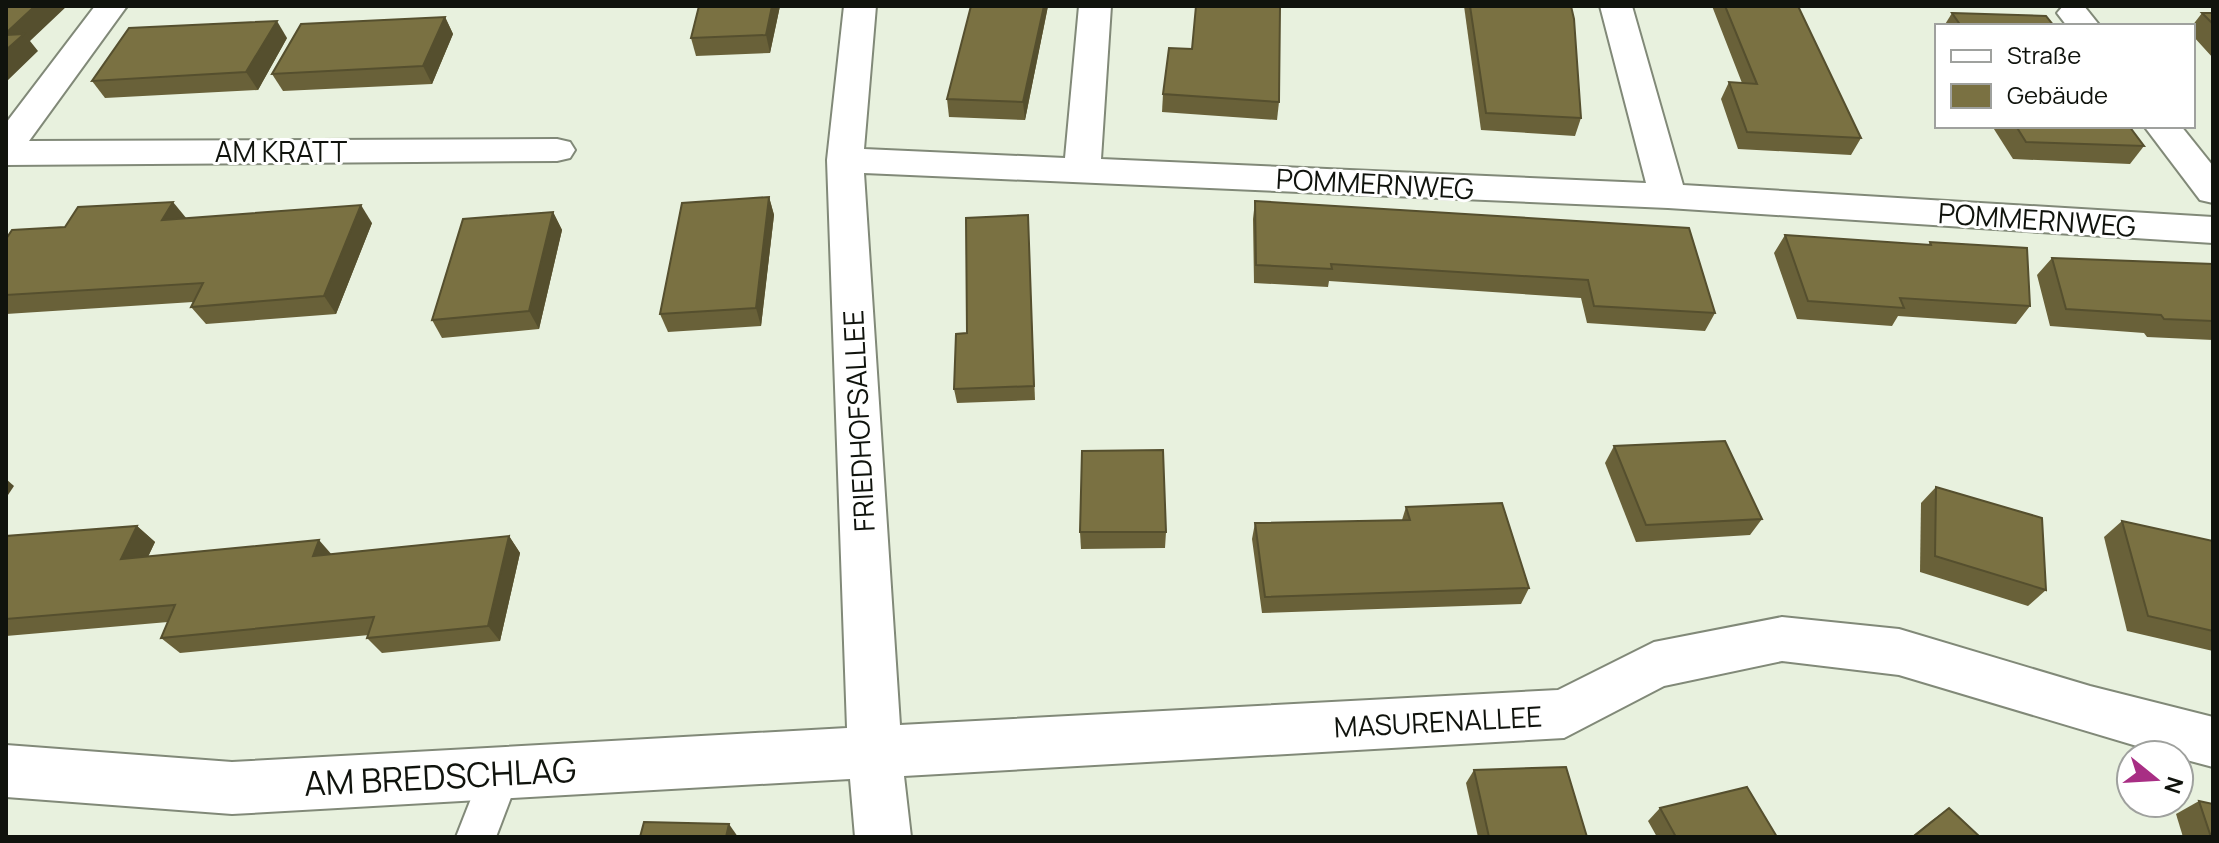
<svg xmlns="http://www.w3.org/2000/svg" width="2219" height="843" font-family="Manrope,sans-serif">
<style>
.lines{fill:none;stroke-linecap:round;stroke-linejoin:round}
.service-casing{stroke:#818978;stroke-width:4}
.minor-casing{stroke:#818978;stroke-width:4}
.service{fill:#fff;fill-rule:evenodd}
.minor{fill:#fff;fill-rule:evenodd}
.wall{fill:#696139}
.shaded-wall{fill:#554f2e}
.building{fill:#7a7142;stroke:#554f2e;stroke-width:2}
.labels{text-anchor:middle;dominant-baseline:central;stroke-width:6;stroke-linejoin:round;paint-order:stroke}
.street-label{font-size:28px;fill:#10130d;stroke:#fff}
.near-street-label{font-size:34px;fill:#10130d;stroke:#fff}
</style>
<rect width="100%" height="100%" fill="#e8f1de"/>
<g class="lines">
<defs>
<polygon id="service" points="501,752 515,758 521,771 496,837 456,837 487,758"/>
<g id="minor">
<polygon points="95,6 127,6 29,141 557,139 570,142 575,150 570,158 557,161 6,165 6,123"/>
<polygon points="844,6 876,6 864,149 1065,158 1079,6 1111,6 1101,159 1646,183 1600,6 1632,6 1683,185 2213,217 2213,243 1668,208 864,173 900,725 1558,690 1654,642 1782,617 1899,629 2090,686 2213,717 2213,767 2179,758 2179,755 2167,755 1899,675 1782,661 1664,686 1564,738 904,776 911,837 855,837 850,779 232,814 6,797 6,745 232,762 847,728 827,160"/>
<polygon points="2063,6 2084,6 2100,26 2067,26 2057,13"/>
<polygon points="2144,126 2181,126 2213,166 2213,203 2200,200"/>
</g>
</defs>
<use href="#service" class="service-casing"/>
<use href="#minor" class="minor-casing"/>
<use href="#service" class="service"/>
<use href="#minor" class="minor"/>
</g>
<g class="wall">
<polygon points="699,6 780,6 770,53 696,56 691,38"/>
<polygon points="971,6 1048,6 1025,120 949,117 947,99"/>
<polygon points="1464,6 1571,6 1581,118 1575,136 1481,130"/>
<polygon points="1712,6 1798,6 1861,138 1851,155 1738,149 1721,99 1729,82 1742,83"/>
<polygon points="1952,13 2054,26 1944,26"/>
<polygon points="2202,13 2213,13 2213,58 2193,36 2193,26 2192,26"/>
<polygon points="445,17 453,34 432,84 283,91 272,74"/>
<polygon points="287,38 258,90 105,98 92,81"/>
<polygon points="1163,94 1279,102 1277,120 1162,112"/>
<polygon points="1992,126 2129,126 2144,146 2130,164 2013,159"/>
<polygon points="769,197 774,215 761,326 668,332 660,314"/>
<polygon points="1255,201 1689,228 1715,313 1705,331 1587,323 1581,298 1329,281 1328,287 1254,283 1253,219"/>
<polygon points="553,212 562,230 539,329 442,338 432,320"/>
<polygon points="1028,215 1035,400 957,403 954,389 967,333"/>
<polygon points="186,218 372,223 336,314 206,324 191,307 193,302 6,314 6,239"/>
<polygon points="1785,235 1929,245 1930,242 2030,306 2016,324 1898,316 1892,326 1797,319 1774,253"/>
<polygon points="2052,258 2213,264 2213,340 2147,337 2144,333 2050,326 2037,275"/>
<polygon points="1614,446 1762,519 1750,535 1636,542 1605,463"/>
<polygon points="1936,487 2046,590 2028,606 1920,572 1921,503"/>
<polygon points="1406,507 1529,588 1521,604 1262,613 1252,539 1255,523 1402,520"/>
<polygon points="2122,521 2213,541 2213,651 2127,631 2104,537"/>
<polygon points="137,526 155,542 148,557 331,554 509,536 520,553 500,641 382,653 367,638 369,635 180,653 161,638 168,622 6,636 6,536"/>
<polygon points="1080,532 1166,532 1165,548 1081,549"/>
<polygon points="1474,770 1587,837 1478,837 1466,783"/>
<polygon points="2199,801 2213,837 2183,837 2176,814"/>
<polygon points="1660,808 1777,837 1657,837 1648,821"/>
<polygon points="1949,808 1980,837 1911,837 1931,821"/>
</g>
<g class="shaded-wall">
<polygon points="35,6 67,6 30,41 38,51 6,82 6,33"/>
<polygon points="772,6 780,6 770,53 766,35"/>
<polygon points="1044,6 1048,6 1025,120 1023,102"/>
<polygon points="445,17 453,34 432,84 423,66"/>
<polygon points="277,21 287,38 258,90 246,72"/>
<polygon points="769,197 774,215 761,326 756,308"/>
<polygon points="173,202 187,219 162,220"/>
<polygon points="361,205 372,223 336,314 324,296"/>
<polygon points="553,212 562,230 539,329 529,311"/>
<polygon points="6,479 14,486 6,498"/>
<polygon points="137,526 155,542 139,575 121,559"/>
<polygon points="509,536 520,553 500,641 488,626"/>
<polygon points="319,540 333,556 313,556"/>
<polygon points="729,824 738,837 726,837"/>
</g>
<g class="building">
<polygon points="6,6 35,6 6,33"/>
<polygon points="699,6 772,6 766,35 691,38"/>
<polygon points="971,6 1044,6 1023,102 947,99"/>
<polygon points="1196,6 1280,6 1279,102 1163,94 1169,48 1192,49"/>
<polygon points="1470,6 1571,6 1574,19 1581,118 1486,113"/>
<polygon points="1725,6 1798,6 1861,138 1747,132 1729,82 1757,84"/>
<polygon points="1952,13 2046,16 2054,26 1961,26"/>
<polygon points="2202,13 2213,13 2213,24"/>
<polygon points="445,17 423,66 272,74 301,24"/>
<polygon points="277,21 246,72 92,81 129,28"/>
<polygon points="24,34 6,50 6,35"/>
<polygon points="2016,126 2129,126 2144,146 2026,142"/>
<polygon points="769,197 756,308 660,314 682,203"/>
<polygon points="1255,201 1689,228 1715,313 1594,306 1588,280 1331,264 1332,269 1256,265"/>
<polygon points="173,202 162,220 361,205 324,296 191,307 203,283 6,295 6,239 12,230 65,227 78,207"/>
<polygon points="553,212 529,311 432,320 463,219"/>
<polygon points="1028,215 1034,386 954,389 956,334 967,333 966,218"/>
<polygon points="1785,235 1931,245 1930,242 2027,248 2030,306 1900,298 1904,308 1808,301"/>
<polygon points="2052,258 2213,264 2213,321 2164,319 2161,315 2066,309"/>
<polygon points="1725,441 1762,519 1646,525 1614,446"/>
<polygon points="1163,450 1166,532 1080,532 1082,451"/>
<polygon points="1936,487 2042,518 2046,590 1935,556"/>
<polygon points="1502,503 1529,588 1265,597 1255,523 1410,520 1406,507"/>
<polygon points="2122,521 2213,541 2213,631 2148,616"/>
<polygon points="137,526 121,559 319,540 313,556 509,536 488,626 367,638 374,617 161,638 175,605 6,619 6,536"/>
<polygon points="1566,767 1587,837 1489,837 1474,770"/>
<polygon points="1747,787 1777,837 1676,837 1660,808"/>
<polygon points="2199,801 2213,804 2213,837 2211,837"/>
<polygon points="1949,808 1980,837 1913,837"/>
<polygon points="644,822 729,824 726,837 640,837"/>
<polygon points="567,836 633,837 566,837"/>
</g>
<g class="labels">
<g class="street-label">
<text x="281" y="151">AM KRATT</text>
<text transform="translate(1375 183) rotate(3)">POMMERNWEG</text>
<text transform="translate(2037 219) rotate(4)">POMMERNWEG</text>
<text transform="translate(858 421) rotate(-93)">FRIEDHOFSALLEE</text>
<text transform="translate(1438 721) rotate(-3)">MASURENALLEE</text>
</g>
<g class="near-street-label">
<text transform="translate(440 776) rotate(-3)">AM BREDSCHLAG</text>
</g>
</g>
<rect width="2219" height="843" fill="none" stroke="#10130d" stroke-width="16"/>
<rect x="1935" y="24" width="260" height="104" fill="#ffffff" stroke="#9fa19e" stroke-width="2"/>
<rect x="1951" y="50" width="40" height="12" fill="#ffffff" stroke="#9fa19e" stroke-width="2"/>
<text x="2007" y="64" font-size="24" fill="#10130d">Straße</text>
<rect x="1951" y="84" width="40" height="24" fill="#7a7142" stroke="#9fa19e" stroke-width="2"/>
<text x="2007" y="104" font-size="24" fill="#10130d">Gebäude</text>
<g transform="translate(2155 779) rotate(108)"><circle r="38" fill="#ffffff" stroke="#9fa19e" stroke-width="2"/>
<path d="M0-6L14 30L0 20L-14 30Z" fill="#a82e84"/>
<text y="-12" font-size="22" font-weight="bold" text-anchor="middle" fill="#10130d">N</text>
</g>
</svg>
